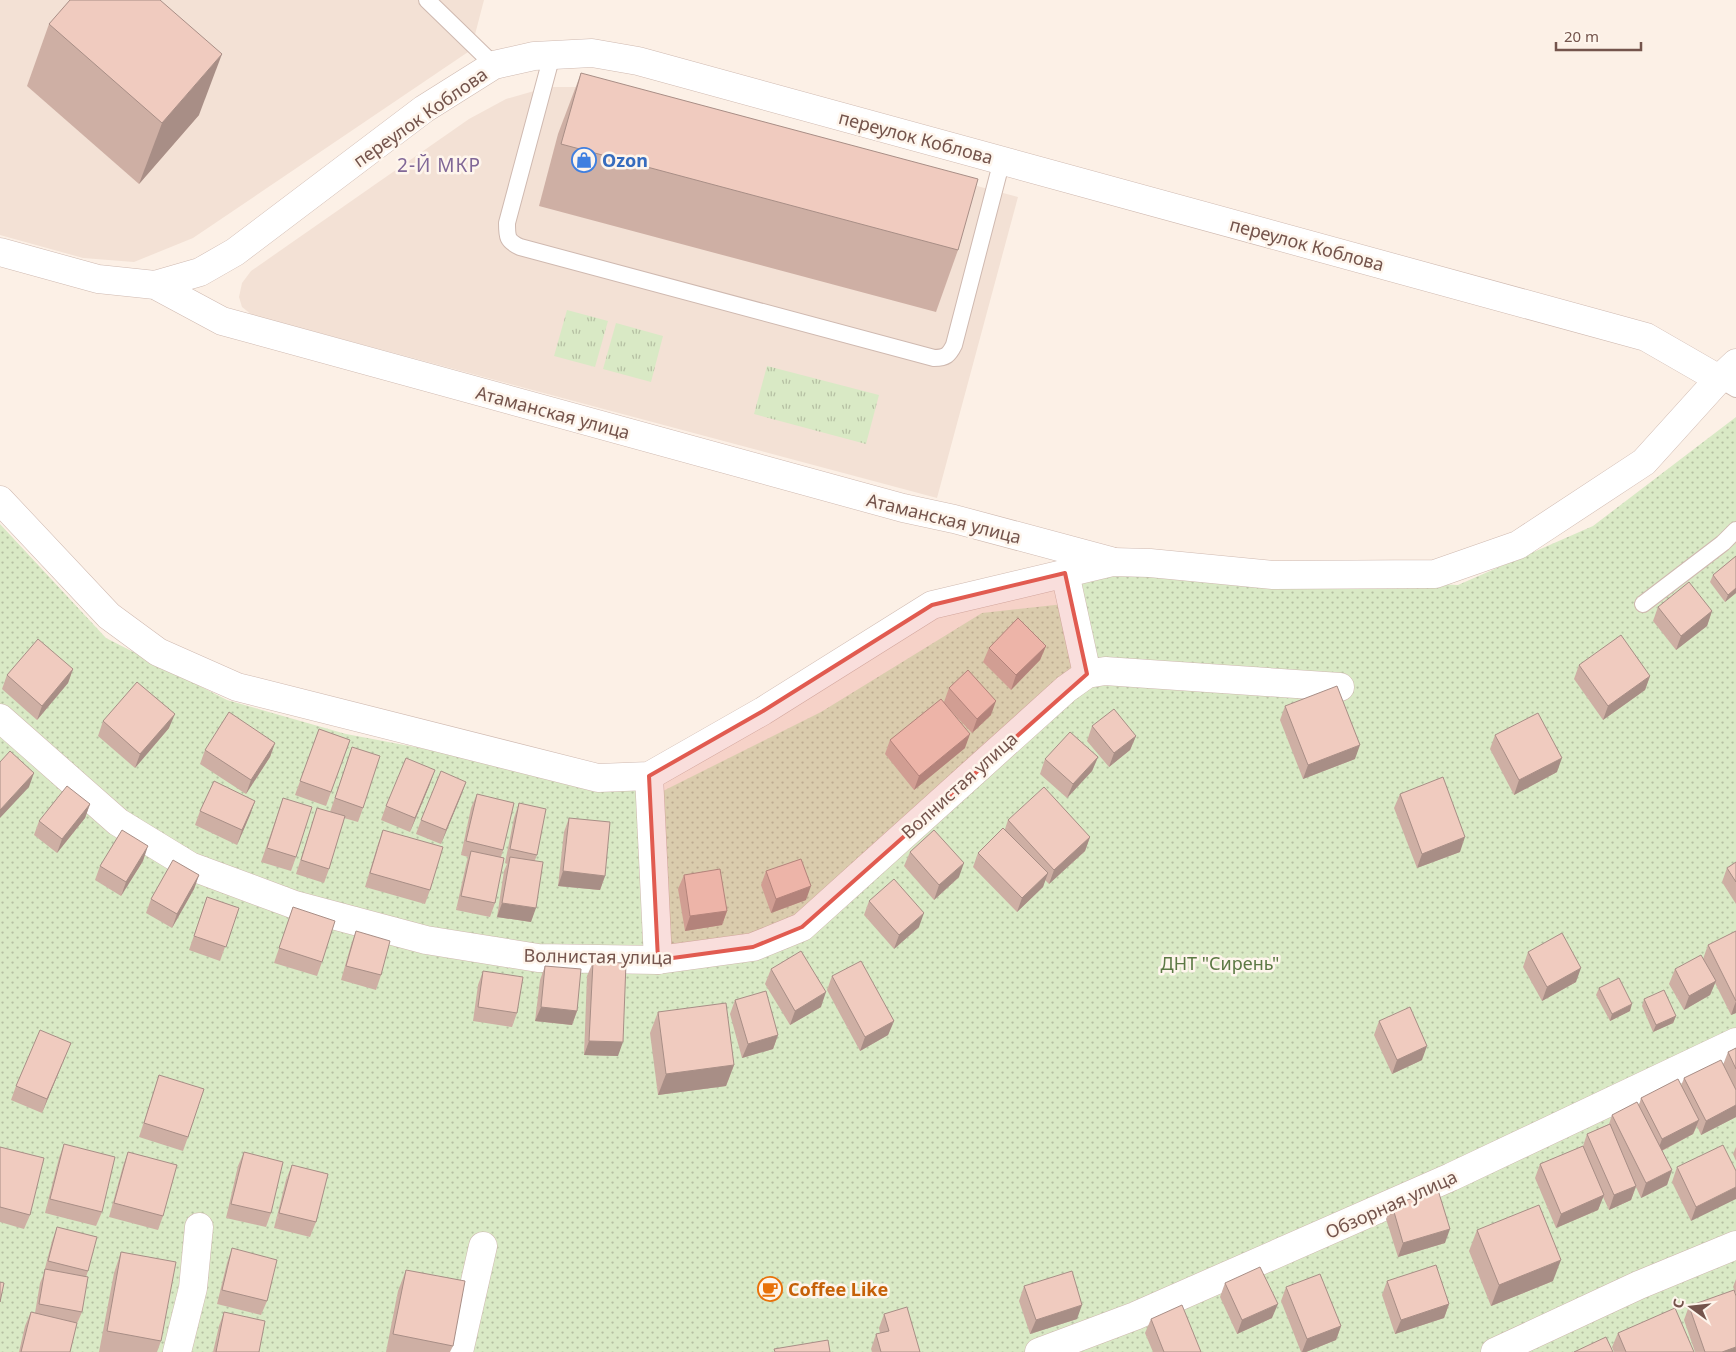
<svg xmlns="http://www.w3.org/2000/svg" width="1736" height="1352" font-family="'Noto Sans',sans-serif">
<style>
.residential{fill:#f3e1d5}
.grass{fill:url(#grass-dots)}
.park{fill:url(#park-tufts)}
.lines{fill:none;stroke-linecap:round;stroke-linejoin:round}
.lane-casing{stroke:#cfb9b0;stroke-width:18}
.street-casing{stroke:#cfb9b0;stroke-width:29}
.lane{stroke:#fff;stroke-width:16}
.street{stroke:#fff;stroke-width:28}
.wall{fill:#ceafa4}
.shaded-wall{fill:#a88e86}
.building{fill:#f0cbbf;stroke:#a88e86}
.marked{fill:#e15b50;fill-opacity:0.2;stroke:#e15b50;stroke-width:4;stroke-linejoin:round}
.labels{text-anchor:middle;dominant-baseline:central;stroke-width:5;stroke-linejoin:round;paint-order:stroke}
.street-label{font-size:18px;fill:#74544c;stroke:#fef5ec}
.shop-label{font-size:18px;font-weight:bold;fill:#366cbe;stroke:#fef5ec;text-anchor:start}
.park-label{font-size:18px;fill:#5c7944;stroke:#fef5ec}
.food-label{font-size:18px;font-weight:bold;fill:#c56008;stroke:#fef5ec;text-anchor:start}
.neighbourhood-label{font-size:19px;letter-spacing:1px;fill:#806797;stroke:#fef5ec}
</style>
<defs>
<pattern id="grass-dots" width="8" height="8" patternUnits="userSpaceOnUse" patternTransform="scale(1.25)"><rect width="8" height="8" fill="#d9e9c5"/><path d="M2 2h.1M6 6h.1" fill="none" stroke="#b5bfa2" stroke-width="1.8" stroke-linecap="round"/></pattern>
<pattern id="park-tufts" width="24" height="20" patternUnits="userSpaceOnUse" patternTransform="scale(1.25)"><rect width="24" height="20" fill="#d9e9c5"/><path d="M3 7l-1-3M5 7V3M7 7l1-3M15 17l-1-3M17 17v-4M19 17l1-3" fill="none" stroke="#b5bfa2"/></pattern>
</defs>
<rect width="100%" height="100%" fill="#fcf0e6"/>
<g class="residential">
<polygon points="0,0 484,0 471,50 193,238 134,262 83,258 0,235"/>
<polygon points="548,87 609,87 1018,197 937,498 252,315 242,307 239,297 242,283 251,271 469,119 506,99"/>
</g>
<polygon class="grass" points="1736,417 1736,1352 0,1352 0,524 106,638 227,700 346,734 659,793 821,712 982,613 1073,603 1088,569 1458,585 1593,526"/>
<g class="park">
<polygon points="567,310 608,321 595,367 554,356"/>
<polygon points="616,323 663,336 651,382 603,369"/>
<polygon points="767,366 879,395 866,444 754,414"/>
</g>
<g class="lines">
<defs>
<g id="lane">
<polyline points="427,0 494,65"/>
<path d="M 552,55 L 507,223 C 507,237 507,241 520,247 L 934,358 C 946,358 949,355 954,345 L 1002,160"/>
<polyline points="1719,379 1736,389"/>
<polyline points="1643,604 1723,543 1736,530"/>
</g>
<g id="street">
<polyline points="0,252 98,279 155,285 222,321 903,508 954,519 1111,561"/>
<polyline points="155,285 200,272 235,252 424,109 494,65 534,56 592,53 638,61 1646,337 1719,379"/>
<polyline points="0,500 109,616 158,652 237,687 598,778 649,776 763,711 932,605 1113,562 1150,563 1273,575 1435,574 1518,545 1644,462 1719,379 1736,363"/>
<polyline points="1065,573 1087,674"/>
<polyline points="0,718 118,822 190,866 295,905 426,940 538,958 658,960 753,947 802,927 1066,689 1087,674 1105,671 1340,687"/>
<polyline points="649,776 658,960"/>
<polyline points="177,1352 193,1288 199,1227"/>
<polyline points="459,1352 483,1246"/>
<polyline points="1039,1352 1135,1316 1451,1177 1736,1042"/>
<polyline points="1495,1352 1639,1285 1736,1245"/>
</g>
</defs>
<use href="#lane" class="lane-casing"/>
<use href="#street" class="street-casing"/>
<use href="#lane" class="lane"/>
<use href="#street" class="street"/>
</g>
<g class="wall">
<polygon points="49,24 199,115 139,184 27,86"/>
<polygon points="581,73 958,250 936,312 539,206 558,134"/>
<polygon points="1736,556 1736,593 1725,602 1710,582 1713,575"/>
<polygon points="1658,607 1712,611 1707,626 1676,650 1653,621"/>
<polygon points="1046,646 1040,660 1011,690 983,662 989,648"/>
<polygon points="1579,665 1650,676 1645,690 1603,720 1574,679"/>
<polygon points="73,669 68,683 37,720 2,689 7,675"/>
<polygon points="949,688 991,715 972,733 950,710 965,748 914,790 885,754 890,740 944,702"/>
<polygon points="1285,706 1355,759 1303,779 1280,720"/>
<polygon points="103,721 169,728 135,768 98,736"/>
<polygon points="1092,726 1136,736 1130,750 1109,767 1087,741"/>
<polygon points="319,729 350,740 326,806 295,795"/>
<polygon points="1495,735 1557,772 1514,795 1490,749"/>
<polygon points="275,743 270,757 246,794 200,764 205,750"/>
<polygon points="352,747 363,808 358,822 344,818 329,869 324,883 296,874 317,808 330,812"/>
<polygon points="1098,757 1092,771 1067,798 1040,774 1045,759"/>
<polygon points="466,782 441,844 416,834 421,820"/>
<polygon points="430,784 410,832 381,820 386,806"/>
<polygon points="477,794 503,850 501,857 495,903 490,917 456,910 466,865 468,857 461,855 471,808"/>
<polygon points="1400,794 1460,852 1417,868 1394,808"/>
<polygon points="283,798 296,857 291,871 261,862"/>
<polygon points="255,801 250,815 237,845 195,825 200,811"/>
<polygon points="519,803 537,855 535,860 531,922 497,917 504,871 507,864 505,863 514,818"/>
<polygon points="90,804 85,818 57,853 34,835 39,821"/>
<polygon points="569,818 605,876 600,890 558,886 564,832"/>
<polygon points="1008,820 1090,837 1085,851 1049,884 1045,880 1043,887 1017,912 973,867 978,853 1005,829"/>
<polygon points="383,830 430,890 425,904 365,887 378,844"/>
<polygon points="910,852 959,877 934,900 904,866"/>
<polygon points="143,861 121,896 95,880 100,866"/>
<polygon points="1736,862 1736,904 1722,882 1727,868"/>
<polygon points="766,871 806,900 771,913 761,885"/>
<polygon points="199,875 194,889 172,928 146,913 151,899"/>
<polygon points="684,875 727,911 722,925 685,931 678,889"/>
<polygon points="207,897 239,908 220,961 189,950"/>
<polygon points="869,901 919,927 894,949 864,915"/>
<polygon points="293,907 322,962 317,976 274,963"/>
<polygon points="356,931 381,975 376,990 341,980 351,945"/>
<polygon points="1736,931 1736,1013 1731,1015 1715,983 1710,995 1684,1010 1669,984 1675,969 1703,959 1708,945"/>
<polygon points="1528,952 1576,982 1542,1001 1523,967"/>
<polygon points="593,962 618,1056 584,1055 587,976"/>
<polygon points="545,966 577,1011 572,1025 535,1021 540,980"/>
<polygon points="771,969 821,1007 790,1025 765,984"/>
<polygon points="483,971 517,1013 512,1027 473,1021 478,985"/>
<polygon points="832,976 894,1021 888,1035 860,1051 827,990"/>
<polygon points="1599,988 1630,1011 1610,1021 1596,995"/>
<polygon points="1644,999 1676,1016 1673,1023 1653,1032 1642,1006"/>
<polygon points="735,1000 778,1035 773,1049 742,1058 730,1014"/>
<polygon points="658,1012 734,1065 726,1086 658,1095 650,1033"/>
<polygon points="1379,1021 1422,1060 1392,1074 1374,1035"/>
<polygon points="71,1043 42,1113 11,1100 16,1086"/>
<polygon points="1736,1048 1736,1117 1701,1135 1697,1126 1693,1134 1662,1151 1672,1170 1667,1185 1641,1198 1636,1187 1631,1200 1609,1210 1603,1197 1598,1210 1556,1228 1535,1178 1540,1164 1583,1146 1587,1134 1609,1124 1612,1115 1639,1105 1641,1098 1681,1086 1684,1078 1723,1065 1728,1052"/>
<polygon points="159,1075 188,1137 183,1151 139,1137"/>
<polygon points="64,1144 102,1212 96,1226 45,1213 59,1158"/>
<polygon points="0,1147 30,1215 24,1229 0,1222"/>
<polygon points="1736,1147 1736,1161 1733,1154"/>
<polygon points="128,1152 163,1216 158,1230 109,1217 123,1166"/>
<polygon points="244,1152 271,1213 266,1227 226,1218 238,1166"/>
<polygon points="292,1165 316,1222 310,1237 274,1228 286,1180"/>
<polygon points="1677,1167 1736,1171 1691,1221 1672,1182"/>
<polygon points="1392,1205 1445,1243 1398,1257 1386,1219"/>
<polygon points="57,1227 88,1271 86,1277 82,1312 76,1326 70,1352 19,1352 25,1326 31,1312 35,1313 40,1283 43,1276 52,1241"/>
<polygon points="1477,1230 1553,1281 1491,1306 1469,1251"/>
<polygon points="232,1248 267,1301 261,1315 217,1304 227,1263"/>
<polygon points="121,1252 161,1341 157,1352 99,1352 114,1273"/>
<polygon points="406,1270 453,1346 450,1352 386,1352 398,1291"/>
<polygon points="1736,1279 1736,1294 1733,1287"/>
<polygon points="1387,1281 1449,1304 1444,1318 1395,1334 1382,1295"/>
<polygon points="1225,1283 1272,1318 1237,1334 1220,1297"/>
<polygon points="1024,1286 1077,1319 1030,1334 1019,1301"/>
<polygon points="1286,1287 1341,1326 1336,1340 1306,1352 1301,1352 1281,1301"/>
<polygon points="1689,1306 1736,1352 1695,1352 1684,1320"/>
<polygon points="224,1312 259,1352 213,1352 219,1326"/>
<polygon points="884,1314 920,1352 872,1352 871,1349 876,1334 880,1333 879,1328"/>
<polygon points="1151,1319 1201,1352 1153,1352 1145,1333"/>
<polygon points="1618,1333 1694,1352 1614,1352 1612,1347"/>
</g>
<g class="shaded-wall">
<polygon points="222,54 199,115 139,184 162,123"/>
<polygon points="1736,588 1736,593 1725,602 1728,595"/>
<polygon points="1712,611 1707,626 1676,650 1681,636"/>
<polygon points="1046,646 1040,660 1011,690 1016,675"/>
<polygon points="73,669 68,683 37,720 42,706"/>
<polygon points="1650,676 1645,690 1603,720 1608,706"/>
<polygon points="996,701 991,715 972,733 977,719"/>
<polygon points="175,714 169,728 135,768 140,754"/>
<polygon points="970,734 965,748 914,790 919,776"/>
<polygon points="1136,736 1130,750 1109,767 1114,753"/>
<polygon points="275,743 270,757 246,794 251,780"/>
<polygon points="1360,745 1355,759 1303,779 1308,765"/>
<polygon points="1098,757 1092,771 1067,798 1073,784"/>
<polygon points="1562,758 1557,772 1514,795 1519,780"/>
<polygon points="435,770 430,784 410,832 415,818"/>
<polygon points="34,773 29,787 0,818 0,810"/>
<polygon points="466,782 461,796 441,844 446,830"/>
<polygon points="255,801 250,815 237,845 242,830"/>
<polygon points="90,804 85,818 57,853 62,839"/>
<polygon points="1090,837 1085,851 1049,884 1054,870"/>
<polygon points="1465,837 1460,852 1417,868 1422,854"/>
<polygon points="148,846 143,861 121,896 126,882"/>
<polygon points="964,863 959,877 934,900 939,885"/>
<polygon points="563,871 605,876 600,890 558,886"/>
<polygon points="1048,873 1043,887 1017,912 1022,898"/>
<polygon points="199,875 194,889 172,928 177,914"/>
<polygon points="811,886 806,900 771,913 776,899"/>
<polygon points="502,903 536,908 531,922 497,917"/>
<polygon points="727,911 722,925 685,931 690,916"/>
<polygon points="924,913 919,927 894,949 899,935"/>
<polygon points="1581,968 1576,982 1542,1001 1547,987"/>
<polygon points="1716,981 1710,995 1684,1010 1689,996"/>
<polygon points="826,992 821,1007 790,1025 795,1011"/>
<polygon points="1736,1001 1736,1013 1731,1015"/>
<polygon points="1632,1004 1630,1011 1610,1021 1612,1014"/>
<polygon points="541,1007 577,1011 572,1025 535,1021"/>
<polygon points="1676,1016 1673,1023 1653,1032 1656,1025"/>
<polygon points="894,1021 888,1035 860,1051 865,1037"/>
<polygon points="778,1035 773,1049 742,1058 748,1044"/>
<polygon points="589,1041 623,1042 618,1056 584,1055"/>
<polygon points="71,1043 65,1057 42,1113 47,1099"/>
<polygon points="1427,1046 1422,1060 1392,1074 1397,1060"/>
<polygon points="734,1065 726,1086 658,1095 666,1074"/>
<polygon points="1736,1105 1736,1117 1701,1135 1706,1121"/>
<polygon points="1699,1120 1693,1134 1657,1153 1662,1139"/>
<polygon points="1672,1170 1667,1185 1641,1198 1646,1183"/>
<polygon points="1636,1186 1631,1200 1609,1210 1614,1195"/>
<polygon points="1736,1187 1736,1199 1691,1221 1696,1207"/>
<polygon points="1604,1195 1598,1210 1556,1228 1561,1214"/>
<polygon points="1450,1229 1445,1243 1398,1257 1403,1243"/>
<polygon points="1561,1260 1553,1281 1491,1306 1499,1285"/>
<polygon points="1278,1304 1272,1318 1237,1334 1242,1320"/>
<polygon points="1449,1304 1444,1318 1395,1334 1401,1320"/>
<polygon points="1082,1305 1077,1319 1030,1334 1036,1320"/>
<polygon points="1341,1326 1336,1340 1306,1352 1302,1352 1307,1339"/>
<polygon points="1736,1347 1736,1352 1722,1352"/>
</g>
<g class="building">
<polygon points="70,0 160,0 222,54 162,123 49,24"/>
<polygon points="581,73 978,179 958,250 561,144"/>
<polygon points="1736,556 1736,588 1728,595 1713,575"/>
<polygon points="1689,582 1712,611 1681,636 1658,607"/>
<polygon points="1018,618 1046,646 1016,675 989,648"/>
<polygon points="1621,635 1650,676 1608,706 1579,665"/>
<polygon points="38,639 73,669 42,706 7,675"/>
<polygon points="968,670 996,701 977,719 949,688"/>
<polygon points="137,682 175,714 140,754 103,721"/>
<polygon points="1337,686 1360,745 1308,765 1285,706"/>
<polygon points="941,699 970,734 919,776 890,740"/>
<polygon points="1114,709 1136,736 1114,753 1092,726"/>
<polygon points="229,712 275,743 251,780 205,750"/>
<polygon points="1538,713 1562,758 1519,780 1495,735"/>
<polygon points="319,729 350,740 331,792 300,781"/>
<polygon points="1070,732 1098,757 1073,784 1045,759"/>
<polygon points="352,747 380,756 363,808 335,798"/>
<polygon points="10,751 34,773 0,810 0,762"/>
<polygon points="406,758 435,770 415,818 386,806"/>
<polygon points="441,771 466,782 446,830 421,820"/>
<polygon points="1443,777 1465,837 1422,854 1400,794"/>
<polygon points="214,781 255,801 242,830 200,811"/>
<polygon points="67,786 90,804 62,839 39,821"/>
<polygon points="1044,787 1090,837 1054,870 1008,820"/>
<polygon points="477,794 514,803 503,850 466,841"/>
<polygon points="283,798 312,807 296,857 267,848"/>
<polygon points="519,803 546,809 537,855 510,849"/>
<polygon points="317,808 345,816 329,869 301,860"/>
<polygon points="569,818 610,822 605,876 563,871"/>
<polygon points="1003,828 1048,873 1022,898 978,853"/>
<polygon points="122,830 148,846 126,882 100,866"/>
<polygon points="383,830 443,847 430,890 370,873"/>
<polygon points="934,830 964,863 939,885 910,852"/>
<polygon points="471,851 504,858 495,903 461,896"/>
<polygon points="510,857 543,862 536,908 502,903"/>
<polygon points="801,859 811,886 776,899 766,871"/>
<polygon points="173,860 199,875 177,914 151,899"/>
<polygon points="1736,862 1736,882 1727,868"/>
<polygon points="720,869 727,911 690,916 684,875"/>
<polygon points="894,879 924,913 899,935 869,901"/>
<polygon points="207,897 239,908 226,947 194,936"/>
<polygon points="293,907 335,921 322,962 279,948"/>
<polygon points="356,931 390,941 381,975 346,966"/>
<polygon points="1736,931 1736,1001 1708,945"/>
<polygon points="1562,933 1581,968 1547,987 1528,952"/>
<polygon points="801,951 826,992 795,1011 771,969"/>
<polygon points="1701,955 1716,981 1689,996 1675,969"/>
<polygon points="861,961 894,1021 865,1037 832,976"/>
<polygon points="593,962 626,963 623,1042 589,1041"/>
<polygon points="545,966 581,969 577,1011 541,1007"/>
<polygon points="483,971 523,977 517,1013 478,1007"/>
<polygon points="1619,978 1632,1004 1612,1014 1599,988"/>
<polygon points="1664,990 1676,1016 1656,1025 1644,999"/>
<polygon points="766,991 778,1035 748,1044 735,1000"/>
<polygon points="726,1003 734,1065 666,1074 658,1012"/>
<polygon points="1410,1007 1427,1046 1397,1060 1379,1021"/>
<polygon points="40,1030 71,1043 47,1099 16,1086"/>
<polygon points="1736,1048 1736,1069 1728,1052"/>
<polygon points="1721,1060 1736,1090 1736,1105 1706,1121 1684,1078"/>
<polygon points="159,1075 204,1089 188,1137 144,1123"/>
<polygon points="1678,1079 1699,1120 1662,1139 1641,1098"/>
<polygon points="1637,1102 1672,1170 1646,1183 1612,1115"/>
<polygon points="1610,1124 1636,1186 1614,1195 1587,1134"/>
<polygon points="64,1144 115,1157 102,1212 50,1199"/>
<polygon points="1723,1145 1736,1171 1736,1187 1696,1207 1677,1167"/>
<polygon points="1583,1146 1604,1195 1561,1214 1540,1164"/>
<polygon points="0,1147 44,1158 30,1215 0,1207"/>
<polygon points="128,1152 177,1165 163,1216 114,1203"/>
<polygon points="244,1152 283,1162 271,1213 231,1204"/>
<polygon points="292,1165 328,1174 316,1222 279,1213"/>
<polygon points="1438,1190 1450,1229 1403,1243 1392,1205"/>
<polygon points="1539,1205 1561,1260 1499,1285 1477,1230"/>
<polygon points="57,1227 97,1237 88,1271 48,1261"/>
<polygon points="232,1248 277,1260 267,1301 222,1290"/>
<polygon points="121,1252 176,1262 161,1341 107,1331"/>
<polygon points="1436,1265 1449,1304 1401,1320 1387,1281"/>
<polygon points="1260,1267 1278,1304 1242,1320 1225,1283"/>
<polygon points="45,1269 88,1277 82,1312 39,1304"/>
<polygon points="406,1270 465,1281 453,1346 393,1334"/>
<polygon points="1072,1271 1082,1305 1036,1320 1024,1286"/>
<polygon points="1320,1274 1341,1326 1307,1339 1286,1287"/>
<polygon points="0,1282 4,1283 0,1302"/>
<polygon points="1734,1290 1736,1296 1736,1347 1722,1352 1705,1352 1689,1306"/>
<polygon points="1182,1305 1201,1352 1164,1352 1151,1319"/>
<polygon points="907,1307 920,1352 881,1352 876,1334 889,1331 884,1314"/>
<polygon points="1675,1308 1694,1352 1626,1352 1618,1333"/>
<polygon points="31,1312 77,1323 70,1352 21,1352"/>
<polygon points="224,1312 265,1321 259,1352 216,1352"/>
<polygon points="1606,1337 1613,1352 1574,1352"/>
<polygon points="828,1340 830,1352 775,1352 774,1349"/>
</g>
<path class="marked" d="M 1065,573 L 1087,674 L 802,927 L 753,947 L 658,960 L 649,776 L 763,711 L 932,605 Z"/>
<defs>
<symbol id="shop-ring" viewBox="-11 -11 22 22"><circle r="9.5" fill="#fef5ec" stroke="#3f7fe0" stroke-width="1.5"/><path d="M-5-2.5h2.3a2.7 3.5 0 0 1 5.4 0H5L5.5 6h-11ZM-1.5-2.5h3a1.5 2.3 0 0 0-3 0Z" fill="#3f7fe0"/></symbol>
<symbol id="cafe-ring" viewBox="-11 -11 22 22"><circle r="9.5" fill="#fef5ec" stroke="#e8710a" stroke-width="1.5"/><path d="M-5.5-4.5H6V0H3Q3 3.5 0 3.5H-2.5Q-5.5 3.5-5.5 0ZM3-3.2v2h1.7v-2ZM-6 4.5H4V6H-6Z" fill="#e8710a"/></symbol>
</defs>
<g fill-rule="evenodd">
<use href="#shop-ring" x="570" y="146" width="28" height="28"/>
<use href="#cafe-ring" x="756" y="1275" width="28" height="28"/>
</g>
<g class="labels">
<g class="street-label">
<text transform="translate(420 117) rotate(-35)">переулок Коблова</text>
<text transform="translate(916 137) rotate(15)">переулок Коблова</text>
<text transform="translate(1307 244) rotate(15)">переулок Коблова</text>
<text transform="translate(553 412) rotate(15)">Атаманская улица</text>
<text transform="translate(944 518) rotate(14)">Атаманская улица</text>
<text transform="translate(959 785) rotate(-42)">Волнистая улица</text>
<text transform="translate(598 956) rotate(1)">Волнистая улица</text>
<text transform="translate(1391 1204) rotate(-24)">Обзорная улица</text>
</g>
<g class="shop-label">
<text x="602" y="160">Ozon</text>
</g>
<g class="park-label">
<text x="1220" y="963">ДНТ "Сирень"</text>
</g>
<g class="food-label">
<text x="788" y="1289">Coffee Like</text>
</g>
<g class="neighbourhood-label">
<text x="439" y="165">2-Й МКР</text>
</g>
</g>
<g transform="translate(1691 1307) rotate(285)" stroke="#fef5ec" stroke-width="4" paint-order="stroke">
<path d="M0-4L9 19L0 12L-9 19Z" fill="#74544c"/>
<text y="-8" font-size="14" font-weight="bold" text-anchor="middle" fill="#74544c">С</text>
</g>
<path d="M1556 42v8h85v-8" fill="none" stroke="#74544c" stroke-width="2.5"/>
<text x="1564" y="42" font-size="15" fill="#74544c" stroke="#fef5ec" stroke-width="4" paint-order="stroke">20 m</text>
</svg>
